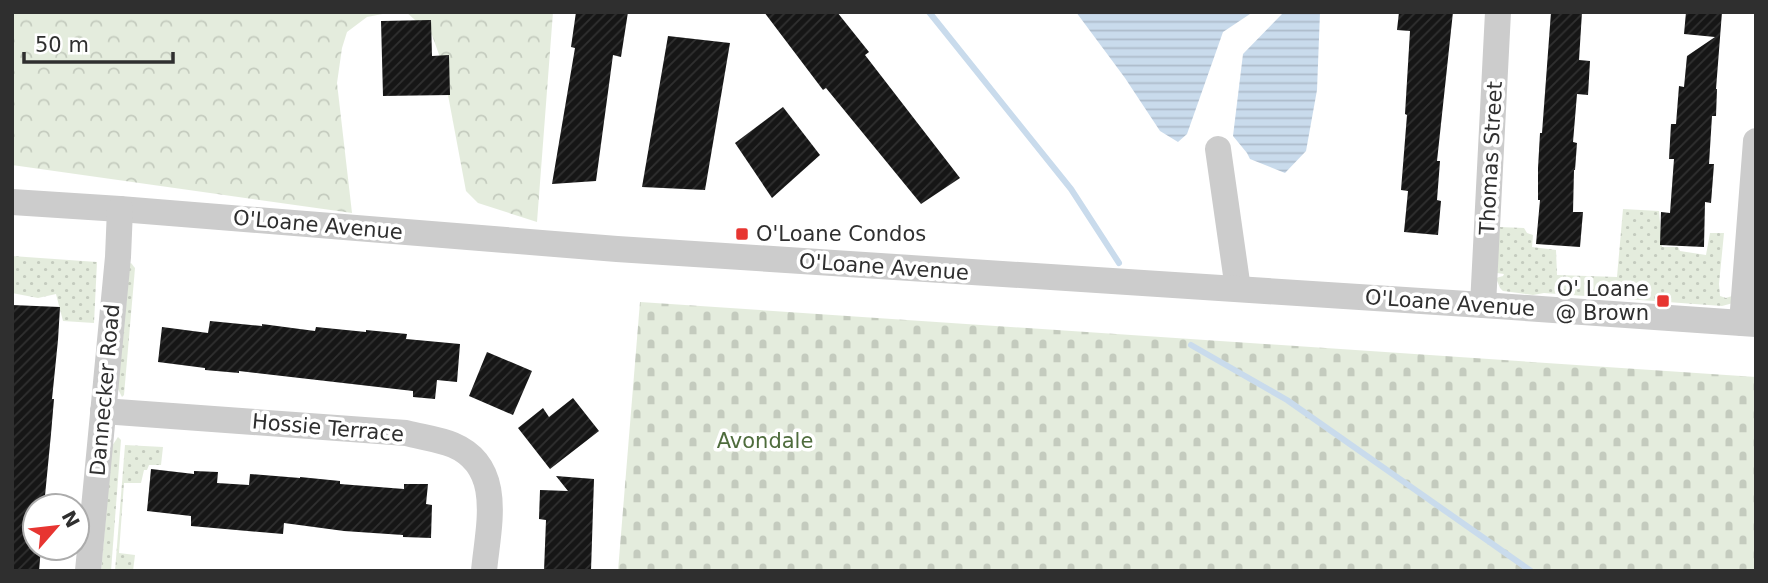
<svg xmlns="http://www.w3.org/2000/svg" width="1768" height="583" font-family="'DejaVu Sans',sans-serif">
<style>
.grass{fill:url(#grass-dots)}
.forest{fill:url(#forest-crowns)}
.cemetery{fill:url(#cemetery-stones)}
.water{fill:url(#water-rules)}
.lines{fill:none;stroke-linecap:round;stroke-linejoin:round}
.stream{stroke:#c9dbec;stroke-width:6}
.building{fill:url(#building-hatch)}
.minor{stroke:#ccc;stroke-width:26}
.poi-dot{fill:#e73531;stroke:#fff;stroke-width:2.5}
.labels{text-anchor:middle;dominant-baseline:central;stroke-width:7;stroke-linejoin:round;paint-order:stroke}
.street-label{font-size:21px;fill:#2f2f2f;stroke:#fff}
.poi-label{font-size:21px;fill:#2f2f2f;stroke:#fff;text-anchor:start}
.park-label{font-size:21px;fill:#4e6c3c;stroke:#fff}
</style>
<defs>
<pattern id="grass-dots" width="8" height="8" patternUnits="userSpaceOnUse" patternTransform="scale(1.75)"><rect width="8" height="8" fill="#e4ecdd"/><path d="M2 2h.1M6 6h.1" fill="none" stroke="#c4cbbe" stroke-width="1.8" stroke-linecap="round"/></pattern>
<pattern id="forest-crowns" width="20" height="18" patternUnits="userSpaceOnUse" patternTransform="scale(1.75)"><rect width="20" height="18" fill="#e4ecdd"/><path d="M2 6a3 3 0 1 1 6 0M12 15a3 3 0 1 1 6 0" fill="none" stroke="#c4cbbe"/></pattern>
<pattern id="cemetery-stones" width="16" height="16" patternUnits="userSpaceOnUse" patternTransform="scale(1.75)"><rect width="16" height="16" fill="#e4ecdd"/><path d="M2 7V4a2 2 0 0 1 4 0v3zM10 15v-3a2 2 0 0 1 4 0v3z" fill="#c4cbbe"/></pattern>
<pattern id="water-rules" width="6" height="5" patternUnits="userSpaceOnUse" patternTransform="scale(1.75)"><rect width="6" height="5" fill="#c9dbec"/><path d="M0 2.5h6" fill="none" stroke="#adbccb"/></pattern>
<pattern id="building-hatch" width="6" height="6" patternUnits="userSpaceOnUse" patternTransform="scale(1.75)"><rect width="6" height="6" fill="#161616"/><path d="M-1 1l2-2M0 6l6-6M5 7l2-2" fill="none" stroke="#303030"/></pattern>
</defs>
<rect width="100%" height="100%" fill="#fff"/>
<g class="grass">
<polygon points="1623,209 1659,211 1662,247 1678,247 1680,251 1706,255 1710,233 1724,233 1719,284 1720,296 1726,298 1735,295 1733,303 1722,306 1544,293 1533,295 1503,291 1500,288 1496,278 1503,276 1504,274 1497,273 1499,227 1524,228 1527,233 1533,235 1532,247 1556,250 1557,275 1617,277"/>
<polygon points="12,256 97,262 94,323 63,321 56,294 38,298 12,293"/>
<polygon points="131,263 135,268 124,395 122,397 117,387 126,266"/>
<polygon points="118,437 121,440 111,571 101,571 112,446"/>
<polygon points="125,445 163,447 161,465 149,465 147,470 144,470 141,483 124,483 119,553 135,555 133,571 115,571"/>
</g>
<g class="forest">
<polygon points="12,12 393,12 367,17 347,32 342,48 337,83 352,213 12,165"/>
<polygon points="406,12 553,12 537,222 478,203 466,191 442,63 432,35"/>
</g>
<polygon class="cemetery" points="640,302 1756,377 1756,571 618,571"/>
<g class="water">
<polygon points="1076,12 1253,12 1223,32 1187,134 1178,142 1160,131 1125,78"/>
<polygon points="1281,12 1320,12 1317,90 1306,151 1285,173 1250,159 1247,153 1233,136 1243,54 1282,14"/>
</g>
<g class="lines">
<g class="stream">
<polyline points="929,12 1071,189 1119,263"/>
<polyline points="1191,345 1287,400 1531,571"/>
</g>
</g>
<g class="building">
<polygon points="576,12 628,12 621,57 613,55 596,181 552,184 575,48 571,47"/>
<polygon points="764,12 837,12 869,52 865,55 960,178 921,204 826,88 823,90"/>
<polygon points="1399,12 1453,12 1437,161 1440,161 1437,200 1441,201 1438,235 1404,232 1408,191 1401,190 1407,115 1405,114 1410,31 1397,30"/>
<polygon points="1551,12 1582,12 1579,60 1590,61 1588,95 1577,94 1573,142 1577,143 1575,170 1574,170 1573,212 1583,212 1580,247 1536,244 1540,200 1538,200 1538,168 1540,133 1542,133"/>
<polygon points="1686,12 1722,12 1716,89 1717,89 1716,116 1712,116 1709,164 1714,164 1711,203 1705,202 1704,247 1660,245 1661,212 1670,213 1674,159 1669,159 1671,124 1676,124 1679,86 1684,87 1687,56 1715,37 1684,34"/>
<polygon points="431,20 432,56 449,55 450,95 383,96 381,21"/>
<polygon points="668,36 730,43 705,190 642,187"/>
<polygon points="783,107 820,155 772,198 735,143"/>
<polygon points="12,305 60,307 58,340 52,399 54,399 51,434 44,506 35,506 35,548 41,548 39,571 12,571"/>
<polygon points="210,321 262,326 262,324 315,331 316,327 366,332 366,330 407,334 406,339 460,344 457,382 437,380 435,399 413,397 413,391 239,371 239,373 205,370 205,368 158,362 162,327 208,333"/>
<polygon points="487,352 532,371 513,415 469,396"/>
<polygon points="573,398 599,431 550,469 518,428 543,408 549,417"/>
<polygon points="151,469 194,474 194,471 218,472 217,483 249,485 250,474 300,478 300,477 340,481 340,484 404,489 404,484 428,484 426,504 432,505 431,538 403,537 403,535 344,531 284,523 283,534 191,526 191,516 147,511"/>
<polygon points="556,476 594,479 591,571 544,571 546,520 539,519 540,490 568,491"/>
</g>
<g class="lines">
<g class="minor">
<polyline points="1218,149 1238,289"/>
<polyline points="12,202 120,209 617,249 1483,305 1756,324"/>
<polyline points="1483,305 1498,12"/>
<polyline points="1742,323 1756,141"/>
<path d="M 103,411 L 406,433 C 421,437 438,439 453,445 C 505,467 488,527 484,571"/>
<polyline points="88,571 118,257 120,209"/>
</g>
</g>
<g class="poi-dot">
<rect x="735" y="227" width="14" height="14" rx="3.5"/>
<rect x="1656" y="294" width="14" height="14" rx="3.5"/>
</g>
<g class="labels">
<g class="street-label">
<text transform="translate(1491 158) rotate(-87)">Thomas Street</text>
<text transform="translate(318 225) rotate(5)">O'Loane Avenue</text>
<text transform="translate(884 267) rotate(4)">O'Loane Avenue</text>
<text transform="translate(1450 303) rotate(4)">O'Loane Avenue</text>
<text transform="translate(105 390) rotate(-85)">Dannecker Road</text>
<text transform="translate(328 428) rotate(5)">Hossie Terrace</text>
</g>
<g class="poi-label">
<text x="756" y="234">O'Loane Condos</text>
<text x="1649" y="289" text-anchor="end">O' Loane<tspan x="1649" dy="24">@ Brown</tspan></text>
</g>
<g class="park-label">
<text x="765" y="441">Avondale</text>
</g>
</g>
<rect width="1768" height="583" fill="none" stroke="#2f2f2f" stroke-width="28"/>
<g transform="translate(56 527) rotate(62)"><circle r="33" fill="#ffffff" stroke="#acacac" stroke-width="2"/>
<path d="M0-5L12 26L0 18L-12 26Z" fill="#e73531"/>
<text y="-10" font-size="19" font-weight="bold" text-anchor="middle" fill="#2f2f2f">N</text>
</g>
<path d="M24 52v10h149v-10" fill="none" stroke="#2f2f2f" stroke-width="3.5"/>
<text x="35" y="52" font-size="21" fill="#2f2f2f" stroke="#ffffff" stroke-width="5" paint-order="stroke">50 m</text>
</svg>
